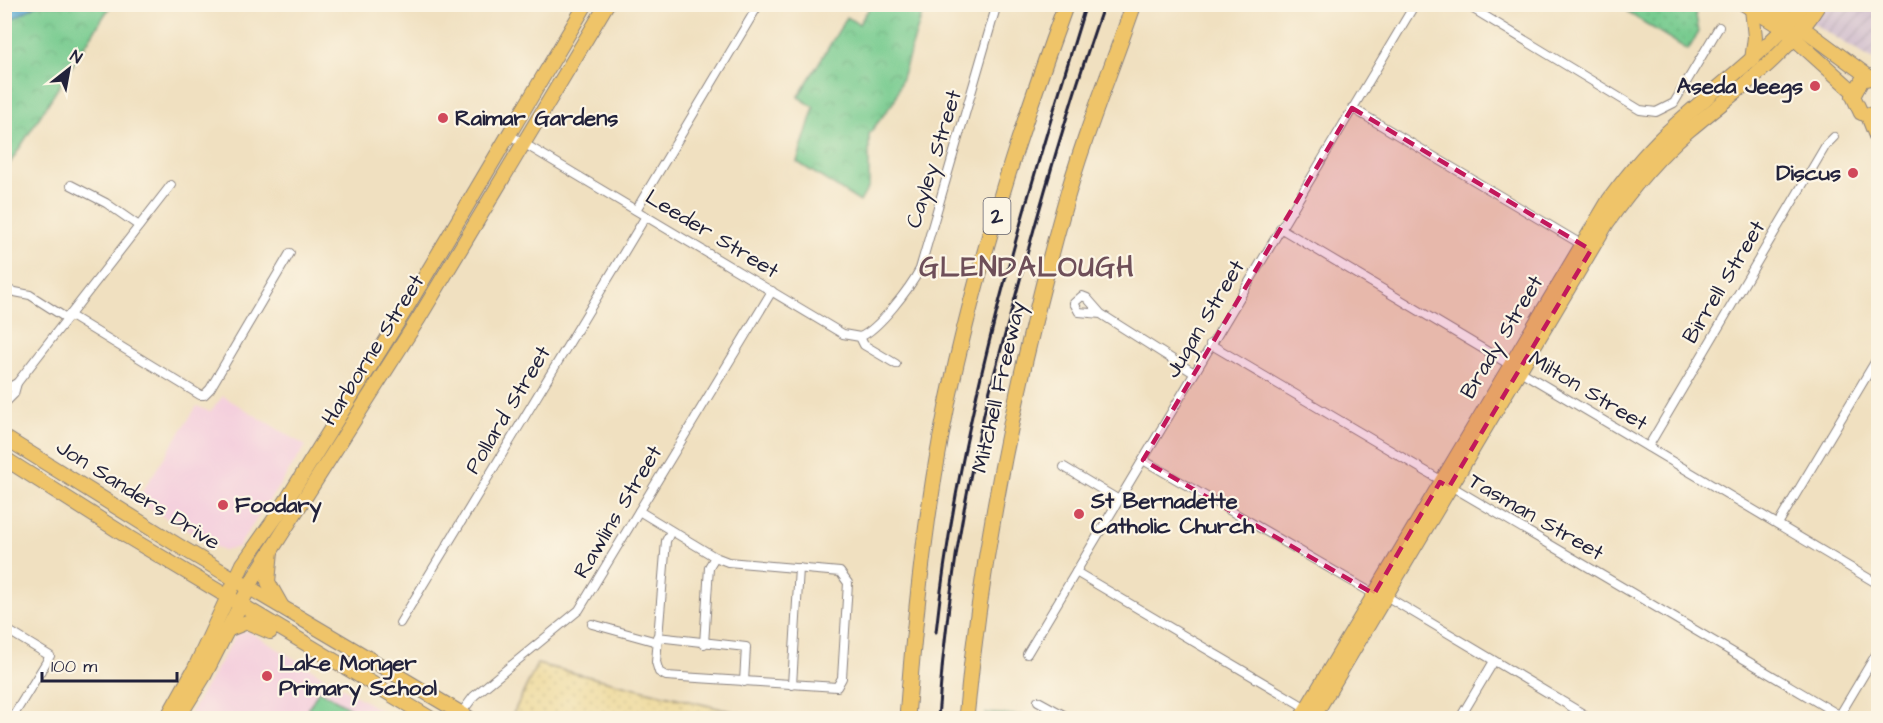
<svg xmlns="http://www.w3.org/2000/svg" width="1883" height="723" font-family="'Architects Daughter',sans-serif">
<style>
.built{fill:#f4cfdd}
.industrial{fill:url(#industrial-furrows)}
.grass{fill:url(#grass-dots);stroke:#4c7665;stroke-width:1.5}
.sand{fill:url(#sand-dots);stroke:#887e6c;stroke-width:1.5}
.park{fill:url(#park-crowns);stroke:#4c7665;stroke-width:1.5}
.garden{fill:#77cb8f;stroke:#4c7665;stroke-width:1.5}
.water{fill:url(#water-waves);stroke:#426b8c;stroke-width:1.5}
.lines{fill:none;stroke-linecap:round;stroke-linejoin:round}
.street-casing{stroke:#89817e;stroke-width:10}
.primary-casing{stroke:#89817e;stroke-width:16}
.highway-casing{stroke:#89817e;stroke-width:17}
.street{stroke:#fff;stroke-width:8}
.primary{stroke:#efc469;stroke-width:14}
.highway{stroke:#efc469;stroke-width:15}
.rail{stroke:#22223b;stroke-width:3}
.marked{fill:#c2185b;fill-opacity:0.2;stroke:#c2185b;stroke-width:4.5;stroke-dasharray:12 8;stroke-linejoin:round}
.poi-dot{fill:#d1495b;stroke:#fcf5e5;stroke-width:2}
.labels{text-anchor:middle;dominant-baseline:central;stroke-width:4.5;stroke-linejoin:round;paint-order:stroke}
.shield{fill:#fcf5e5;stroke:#63616e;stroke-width:1.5}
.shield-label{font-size:21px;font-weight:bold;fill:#22223b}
.poi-label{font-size:22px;font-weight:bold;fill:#22223b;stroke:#fcf5e5;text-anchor:start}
.street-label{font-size:22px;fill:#22223b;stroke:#fcf5e5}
.district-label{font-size:28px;font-weight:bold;letter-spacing:1.5px;fill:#6e4f59;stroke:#fcf5e5}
</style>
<defs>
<pattern id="industrial-furrows" width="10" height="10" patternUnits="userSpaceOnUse" patternTransform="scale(1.5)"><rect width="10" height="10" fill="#d0bdcd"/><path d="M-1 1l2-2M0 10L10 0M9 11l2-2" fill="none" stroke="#b2a2b1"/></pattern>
<pattern id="grass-dots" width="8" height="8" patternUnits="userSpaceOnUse" patternTransform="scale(1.5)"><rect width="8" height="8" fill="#77cb8f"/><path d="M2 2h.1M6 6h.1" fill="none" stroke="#67ae7c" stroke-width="1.8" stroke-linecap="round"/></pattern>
<pattern id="sand-dots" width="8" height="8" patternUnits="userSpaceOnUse" patternTransform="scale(1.5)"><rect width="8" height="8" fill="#eeda9e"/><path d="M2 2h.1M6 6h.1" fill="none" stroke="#ccbb89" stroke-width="1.8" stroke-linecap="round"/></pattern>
<pattern id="park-crowns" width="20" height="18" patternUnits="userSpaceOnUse" patternTransform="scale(1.5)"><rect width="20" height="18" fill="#77cb8f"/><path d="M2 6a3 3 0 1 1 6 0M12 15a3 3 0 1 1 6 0" fill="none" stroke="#67ae7c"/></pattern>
<pattern id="water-waves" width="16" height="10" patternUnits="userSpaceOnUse" patternTransform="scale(1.5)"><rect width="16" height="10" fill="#62b4dd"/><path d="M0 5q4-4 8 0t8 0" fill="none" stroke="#5092b4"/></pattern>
</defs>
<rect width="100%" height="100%" fill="#fcf5e5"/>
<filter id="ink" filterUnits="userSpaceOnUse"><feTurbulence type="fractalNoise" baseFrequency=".0167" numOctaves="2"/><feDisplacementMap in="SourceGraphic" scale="12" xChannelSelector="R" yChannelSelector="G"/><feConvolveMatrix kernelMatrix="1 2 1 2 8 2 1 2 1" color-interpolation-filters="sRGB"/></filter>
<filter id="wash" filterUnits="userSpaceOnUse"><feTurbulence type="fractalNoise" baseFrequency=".008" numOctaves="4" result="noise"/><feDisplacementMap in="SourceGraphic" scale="24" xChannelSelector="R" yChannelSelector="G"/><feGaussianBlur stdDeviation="1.35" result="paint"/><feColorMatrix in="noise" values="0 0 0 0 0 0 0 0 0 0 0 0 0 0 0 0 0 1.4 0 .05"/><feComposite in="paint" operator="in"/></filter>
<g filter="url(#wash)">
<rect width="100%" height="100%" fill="#f0e0c0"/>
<g class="built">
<polygon points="223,396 306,446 238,547 223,551 136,501 197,406 210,412"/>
<polygon points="248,631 393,718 187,718 237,633"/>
</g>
<polygon class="industrial" points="1783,5 1878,5 1878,51 1873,60"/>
<polygon class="grass" points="1632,4 1694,5 1699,32 1688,50 1627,12"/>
<polygon class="sand" points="537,664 759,718 511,718"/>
<g class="park">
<polygon points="872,4 925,5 895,100 869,134 869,186 860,202 797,162 814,107 798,97 847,17 859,24"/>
<polygon points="5,5 111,5 5,171"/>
<polygon points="986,713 1045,717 1047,718 986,718"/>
</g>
<polygon class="garden" points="319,690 367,718 303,718"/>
<polygon class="water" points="16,5 37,5 5,23 5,10"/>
</g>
<g filter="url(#ink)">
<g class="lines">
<defs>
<g id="street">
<polyline points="1465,4 1640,110 1656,112 1674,103 1719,27"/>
<polyline points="1352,108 1586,247"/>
<polyline points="508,134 843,334 860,337 864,345 896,364"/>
<polyline points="71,185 106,203 139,226"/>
<polyline points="636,210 759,4"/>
<polyline points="1280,228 1878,584"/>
<polyline points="5,290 30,295 66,318"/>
<polyline points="1101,314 1087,298 1082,296 1074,303 1079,312 1101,314 1194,373"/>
<polyline points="69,315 200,395 204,395 210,389 290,253"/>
<path d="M 860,337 C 879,329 910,288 920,269 L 997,4"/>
<polyline points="1210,344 1844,718"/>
<polyline points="4,390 17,383"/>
<polyline points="4,404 14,394 17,383 171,185"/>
<polyline points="1648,447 1826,145 1834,137"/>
<polyline points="1143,460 1374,594"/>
<polyline points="1064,467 1119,500"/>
<polyline points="639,511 715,557 728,562 840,572 848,583 842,678 837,687 666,676 659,672 656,662 666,541 671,531"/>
<polyline points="1778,524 1878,357"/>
<polyline points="1076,572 1308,709"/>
<polyline points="1386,596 1590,718"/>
<polyline points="400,623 646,216"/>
<polyline points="592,624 657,642"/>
<polyline points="4,628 50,656 12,718"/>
<polyline points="657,637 746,647 744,682"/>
<polyline points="704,644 709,567 715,557"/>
<polyline points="1027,654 1415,4"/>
<polyline points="792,685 799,568"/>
<polyline points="1038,701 1069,718"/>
<polyline points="459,716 474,696 579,610 772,291"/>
<polyline points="1460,718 1494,661"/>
<polyline points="1838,718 1878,651"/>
</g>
<g id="primary">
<polyline points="1744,4 1784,29 1854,92"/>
<polyline points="1770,4 1869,77"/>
<polyline points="1752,60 1755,37 1752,9"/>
<polyline points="1878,76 1862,80 1853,96 1861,113 1878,117"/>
<polyline points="1868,116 1878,141"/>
<polyline points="4,437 179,546 469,718"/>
<polyline points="4,458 128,537 430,718"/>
<polyline points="271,551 268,582 281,605"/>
<polyline points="227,630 247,622 270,632"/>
<polyline points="167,718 194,670 243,564 278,514 407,307 586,4"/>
<polyline points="178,718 204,676 255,576 419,318 607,4"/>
<path d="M 1301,718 L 1609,200 C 1628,174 1648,149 1673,127 C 1717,86 1767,52 1805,4"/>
<path d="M 1313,718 L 1607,223 C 1631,189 1656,158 1688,131 C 1735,91 1786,58 1819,4"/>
</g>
<g id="highway">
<path d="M 907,718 C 916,600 929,480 956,364 C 984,243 1023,121 1066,4"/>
<path d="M 966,718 C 982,547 1017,377 1063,211 C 1082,141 1110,73 1134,4"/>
</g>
</defs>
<use href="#street" class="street-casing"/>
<use href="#primary" class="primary-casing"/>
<use href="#highway" class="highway-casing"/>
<use href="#street" class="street"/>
<use href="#primary" class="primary"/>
<use href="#highway" class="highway"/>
<g class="rail">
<path d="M 936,632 C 959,417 1023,210 1086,4"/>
<path d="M 938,718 C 945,616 960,514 984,414 C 994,371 1007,329 1018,287 C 1044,191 1071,97 1104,4"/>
</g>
</g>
</g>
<path class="marked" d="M 1352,108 L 1591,250 L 1449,487 L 1440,482 L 1374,594 L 1143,460 Z"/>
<g class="poi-dot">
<circle cx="1815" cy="86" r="6"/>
<circle cx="443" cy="118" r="6"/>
<circle cx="1853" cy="173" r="6"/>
<circle cx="223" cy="505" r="6"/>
<circle cx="1079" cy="514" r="6"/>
<circle cx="267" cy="676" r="6"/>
</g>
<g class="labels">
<rect class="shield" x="983.5" y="198" width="27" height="36" rx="4.5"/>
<g class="shield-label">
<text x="997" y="216">2</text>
</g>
<g class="poi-label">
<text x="1803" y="86" text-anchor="end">Aseda Jeegs</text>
<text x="455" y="118">Raimar Gardens</text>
<text x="1841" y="173" text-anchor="end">Discus</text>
<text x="1091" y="501">St Bernadette<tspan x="1091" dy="25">Catholic Church</tspan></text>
<text x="235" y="505">Foodary</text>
<text x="279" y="663">Lake Monger<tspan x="279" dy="25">Primary School</tspan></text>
</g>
<g class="street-label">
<text transform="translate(934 159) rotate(-73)">Cayley Street</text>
<text transform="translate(712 234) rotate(31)">Leeder Street</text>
<text transform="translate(1724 282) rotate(-59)">Birrell Street</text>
<text transform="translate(1205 319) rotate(-59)">Jugan Street</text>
<text transform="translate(1502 337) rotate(-59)">Brady Street</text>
<text transform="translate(373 350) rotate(-58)">Harborne Street</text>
<text transform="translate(999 387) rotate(-77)">Mitchell Freeway</text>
<text transform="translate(1588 391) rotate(31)">Milton Street</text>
<text transform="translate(508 410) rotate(-59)">Pollard Street</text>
<text transform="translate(138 495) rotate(32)">Jon Sanders Drive</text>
<text transform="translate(618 512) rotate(-59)">Rawlins Street</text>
<text transform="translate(1536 517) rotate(30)">Tasman Street</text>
</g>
<g class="district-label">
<text x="1027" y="267">GLENDALOUGH</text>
</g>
</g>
<rect width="1883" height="723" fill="none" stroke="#fcf5e5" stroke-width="24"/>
<g transform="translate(69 69) rotate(31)" stroke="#fcf5e5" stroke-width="4.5" paint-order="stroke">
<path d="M0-4.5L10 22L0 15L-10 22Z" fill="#22223b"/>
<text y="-9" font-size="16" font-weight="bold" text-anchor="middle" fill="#22223b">N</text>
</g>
<path d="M42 672v9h135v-9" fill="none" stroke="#22223b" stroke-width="3"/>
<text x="51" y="672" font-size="18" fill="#22223b" stroke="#fcf5e5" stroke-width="4.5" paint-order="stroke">100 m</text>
</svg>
